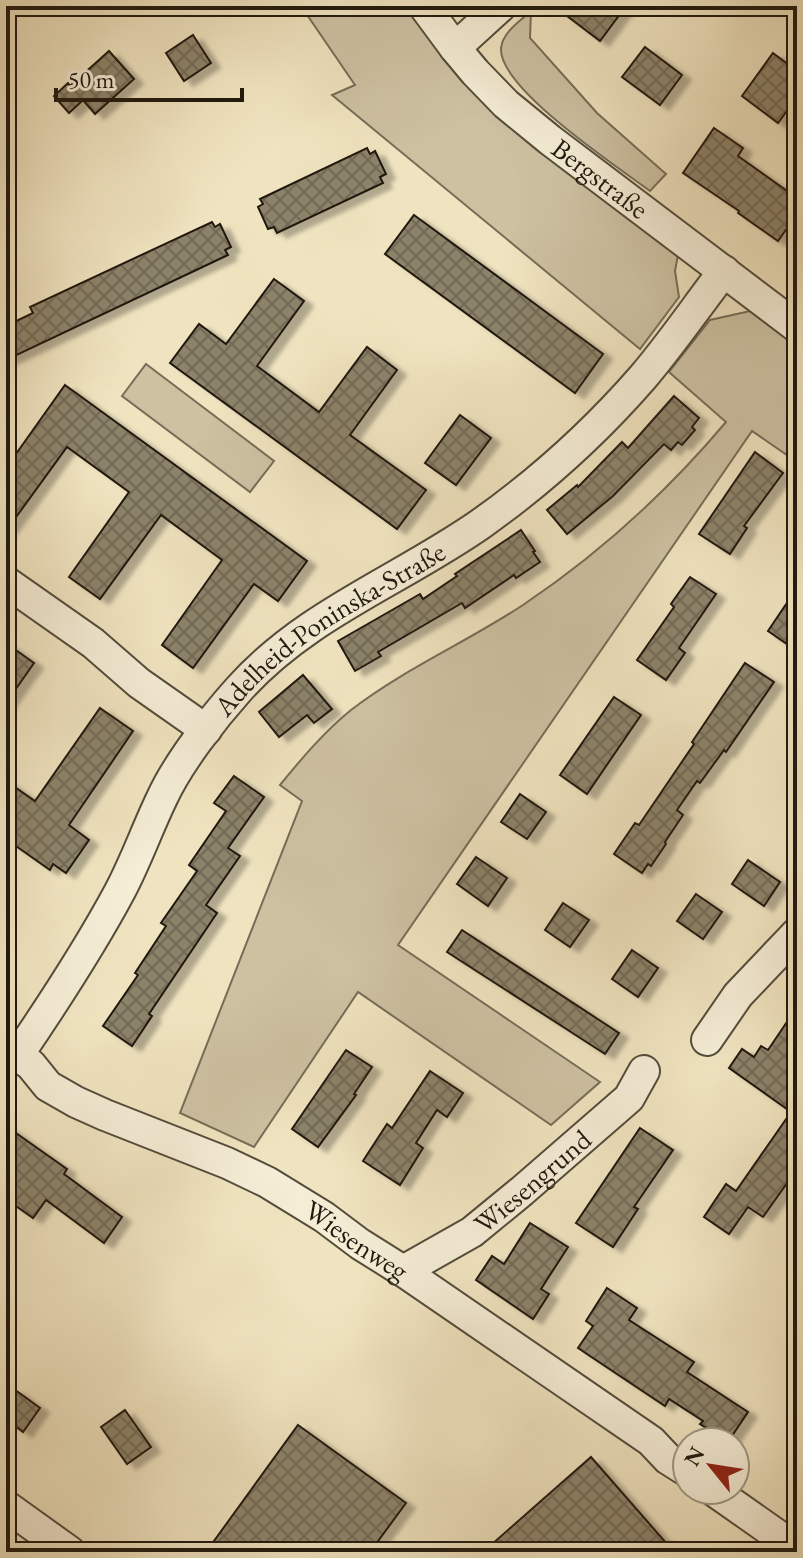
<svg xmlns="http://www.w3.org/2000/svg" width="803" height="1558" font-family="'EB Garamond',serif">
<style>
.green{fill:#cdc1a2;stroke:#766d58;stroke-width:2}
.building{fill:url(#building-cross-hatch);stroke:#20190f;stroke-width:2;filter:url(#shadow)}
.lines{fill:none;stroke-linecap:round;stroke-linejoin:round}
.minor-casing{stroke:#544c3b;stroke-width:34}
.minor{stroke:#f5edd6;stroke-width:30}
.labels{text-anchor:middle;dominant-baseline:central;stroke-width:7;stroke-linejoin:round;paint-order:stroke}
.street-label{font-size:28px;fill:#20190f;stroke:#f5edd6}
</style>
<defs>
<pattern id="building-cross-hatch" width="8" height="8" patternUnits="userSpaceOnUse" patternTransform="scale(2)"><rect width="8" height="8" fill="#8c836b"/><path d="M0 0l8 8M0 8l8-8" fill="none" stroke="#726a56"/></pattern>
<filter id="shadow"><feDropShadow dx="9" dy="5" stdDeviation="2" flood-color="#0004"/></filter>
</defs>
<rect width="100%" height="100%" fill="#f0e4c0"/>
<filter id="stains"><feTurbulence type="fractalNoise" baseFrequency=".0025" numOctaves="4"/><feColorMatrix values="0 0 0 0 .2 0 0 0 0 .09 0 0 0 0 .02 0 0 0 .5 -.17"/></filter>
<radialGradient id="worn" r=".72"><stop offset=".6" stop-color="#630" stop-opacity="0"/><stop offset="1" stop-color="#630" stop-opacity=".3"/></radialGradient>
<g class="green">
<polygon points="301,6 406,6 431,41 461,77 678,255 675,271 679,297 640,349 332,95 355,85"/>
<path d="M 531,11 L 530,38 L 597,113 L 666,174 L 650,191 C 619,168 498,88 501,48 C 503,32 520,21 531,11 Z"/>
<path d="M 750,311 L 797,346 L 797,462 L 752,431 L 398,945 L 600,1082 L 551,1125 L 358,992 L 254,1147 L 180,1113 L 302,801 L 280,785 C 302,758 324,732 351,710 C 404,669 467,642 523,605 C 599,554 667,492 726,422 L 669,372 L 710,320 Z"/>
<polygon points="146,364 274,461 250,492 122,396"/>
</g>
<g class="building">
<polygon points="554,6 626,6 600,41"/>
<polygon points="193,35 211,63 184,81 166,53"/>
<polygon points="645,47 682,75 660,105 622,77"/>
<polygon points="109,51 134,79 95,114 83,100 69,113 54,96 68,83 70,86"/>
<polygon points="773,53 797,71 797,97 778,123 742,96"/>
<polygon points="714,128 743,148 738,156 797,198 797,214 778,241 738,213 739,211 683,173"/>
<polygon points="367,148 370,154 375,151 386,174 380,177 383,183 277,233 274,227 268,229 258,207 263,204 260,199"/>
<polygon points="414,215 603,354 575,393 385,254"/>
<polygon points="212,222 215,227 220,224 231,247 225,250 228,255 6,360 6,326 33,313 30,307"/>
<polygon points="274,279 304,301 257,366 319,412 367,347 397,370 350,435 426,490 397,529 170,363 199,324 226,344"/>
<polygon points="65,385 307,561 278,601 254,584 193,668 162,645 222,560 161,515 100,599 69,577 129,492 67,447 6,531 6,468"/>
<polygon points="674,396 699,418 692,427 695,430 682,445 678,442 671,450 664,444 613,496 567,534 547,510 577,485 578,487 622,442 628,448"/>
<polygon points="460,415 491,438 456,485 425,463"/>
<polygon points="755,452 783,473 744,526 747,528 730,554 699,534"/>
<polygon points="521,530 535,551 533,552 540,562 516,578 514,575 465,608 462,603 378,652 381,656 355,671 338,641 420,594 423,599 457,576 455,574"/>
<polygon points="690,577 716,594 679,648 685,653 666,680 637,660 674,607 671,604"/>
<polygon points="797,588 797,651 768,631"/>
<polygon points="6,643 34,663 6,703"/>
<polygon points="745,663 774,682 726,752 724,750 700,783 697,781 677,810 683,815 665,842 666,844 651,866 648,864 642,873 614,854 635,823 639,825 694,744 692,742"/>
<polygon points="303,675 332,709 314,723 307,715 279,737 259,712"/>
<polygon points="614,697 641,715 587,794 560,775"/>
<polygon points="100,708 133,731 69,825 89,840 66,873 53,864 50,870 6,839 6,781 35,801"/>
<polygon points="234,776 264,797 228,848 240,856 206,905 217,913 149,1014 152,1016 132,1046 103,1026 138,975 135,973 166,926 161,923 197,871 189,865 226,811 214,803"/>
<polygon points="520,794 546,812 527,839 501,822"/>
<polygon points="476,857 507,878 488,906 457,884"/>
<polygon points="748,860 780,882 764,906 732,884"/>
<polygon points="696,894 722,912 703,939 677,921"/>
<polygon points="563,903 589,920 570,947 545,930"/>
<polygon points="462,930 619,1033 605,1054 447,952"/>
<polygon points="632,950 658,968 638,997 612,979"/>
<polygon points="797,1007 797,1169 763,1217 748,1207 729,1234 704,1217 726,1184 736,1191 791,1112 729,1068 742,1049 754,1057 761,1046 768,1050"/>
<polygon points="346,1050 372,1067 354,1094 356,1095 318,1147 292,1129"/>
<polygon points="430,1071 463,1093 447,1117 437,1110 416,1143 423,1148 400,1185 363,1161 387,1124 392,1128"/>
<polygon points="6,1126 67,1169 64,1174 122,1217 104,1243 46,1200 33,1218 6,1199"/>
<polygon points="640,1128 673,1150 634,1207 638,1209 613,1247 576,1223"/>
<polygon points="530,1223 568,1247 541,1289 549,1294 533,1319 476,1280 492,1256 504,1264"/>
<polygon points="607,1288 637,1308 629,1320 694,1362 687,1372 748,1412 728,1442 700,1424 703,1421 669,1399 665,1406 578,1348 593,1326 586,1321"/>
<polygon points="14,1389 40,1408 23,1432 6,1419 6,1400"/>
<polygon points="125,1410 151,1447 127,1464 101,1427"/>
<polygon points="298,1425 406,1503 370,1552 206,1552"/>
<polygon points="591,1457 674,1552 483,1552"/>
</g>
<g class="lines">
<defs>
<g id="minor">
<path id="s1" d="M 424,6 L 455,48 L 475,72 L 506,104 L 550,140 L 797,327"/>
<polyline points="455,48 501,6"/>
<polyline points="6,582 93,643 139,683 206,730"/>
<polyline points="707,1040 738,995 797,933"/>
<path id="s2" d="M 6,1047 L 31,1065 L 48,1086 L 76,1102 L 105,1115 L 227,1163 L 267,1182 L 324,1217 L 360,1244 L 403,1271 L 651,1441 L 668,1459 L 687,1471"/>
<path id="s3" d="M 18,1055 C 54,1002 89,949 120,891 C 136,861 147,829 162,798 C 178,763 213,718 239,689 C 306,614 401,580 482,523 C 541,481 596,431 643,377 C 672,343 697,306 724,271"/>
<path id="s4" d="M 403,1271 L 472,1232 L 522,1191 L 629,1098 L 644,1071"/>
<polyline points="713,1490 797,1549"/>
<polyline points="6,1506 70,1552"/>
</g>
</defs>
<use href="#minor" class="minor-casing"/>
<use href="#minor" class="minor"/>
</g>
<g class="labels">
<g class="street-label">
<text stroke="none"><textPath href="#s1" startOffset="248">Bergstraße</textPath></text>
<text stroke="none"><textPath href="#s3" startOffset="538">Adelheid-Poninska-Straße</textPath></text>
<text stroke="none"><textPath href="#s4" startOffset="158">Wiesengrund</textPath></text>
<text stroke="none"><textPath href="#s2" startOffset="404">Wiesenweg</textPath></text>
</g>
</g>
<rect width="803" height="1558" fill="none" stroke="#f0e4c0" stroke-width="32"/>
<rect x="8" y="8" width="787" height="1542" fill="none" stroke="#20190f" stroke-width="4"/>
<rect x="16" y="16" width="771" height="1526" fill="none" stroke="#20190f" stroke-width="2"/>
<g transform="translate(711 1466) rotate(300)"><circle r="38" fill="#f5edd6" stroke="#a09886" stroke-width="2"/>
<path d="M0-6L14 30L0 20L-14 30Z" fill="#8f2418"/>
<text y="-12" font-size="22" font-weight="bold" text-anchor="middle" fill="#20190f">N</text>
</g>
<path d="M56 88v12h186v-12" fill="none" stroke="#20190f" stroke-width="4"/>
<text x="68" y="88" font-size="24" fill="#20190f" stroke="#f5edd6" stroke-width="6" paint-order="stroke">50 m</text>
<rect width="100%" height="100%" filter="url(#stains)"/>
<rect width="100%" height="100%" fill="url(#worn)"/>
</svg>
